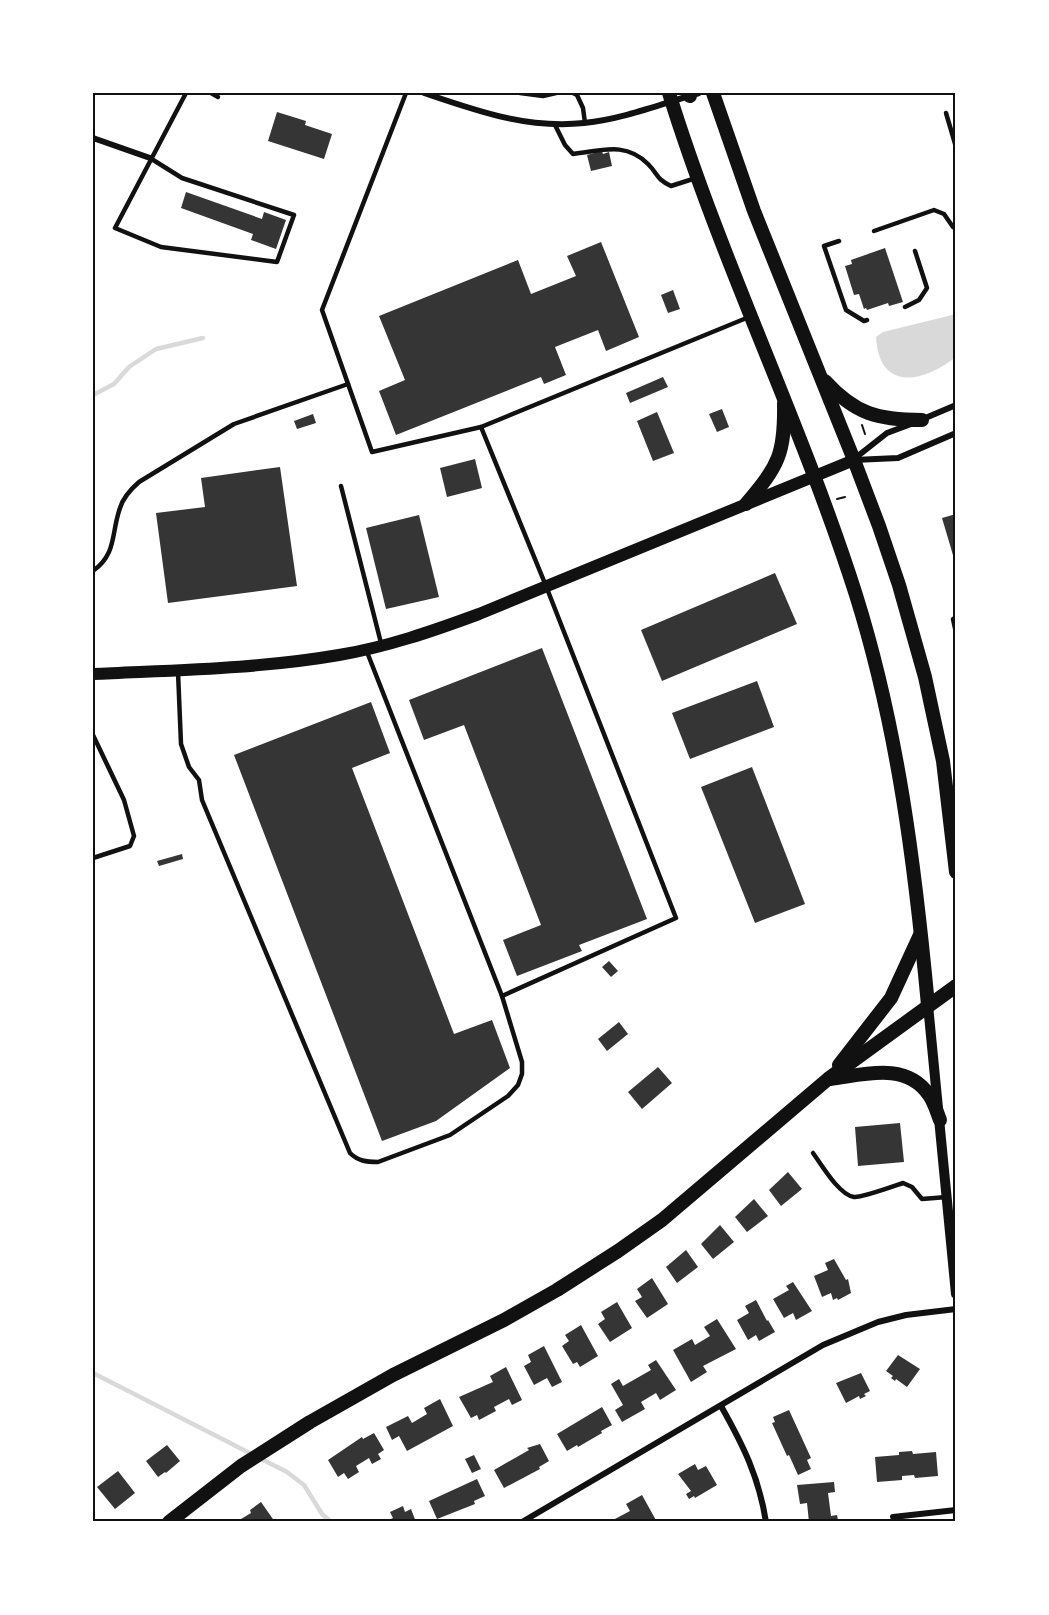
<svg xmlns="http://www.w3.org/2000/svg" width="1049" height="1615" font-family="'Nunito Sans',sans-serif">
<style>
.water{fill:#d9d9d9}
.lines{fill:none;stroke-linecap:round;stroke-linejoin:round}
.stream{stroke:#d9d9d9;stroke-width:4.5}
.building{fill:#353535}
.path{stroke:#111;stroke-width:2}
.service{stroke:#111;stroke-width:4.5}
.minor{stroke:#111;stroke-width:6}
.tertiary{stroke:#111;stroke-width:10}
.secondary{stroke:#111;stroke-width:12}
.primary{stroke:#111;stroke-width:14}
.neatline{fill:none;stroke:#111;stroke-width:2}
</style>
<rect width="100%" height="100%" fill="#fff"/>
<path class="water" d="M 956,314 L 956,357 C 923,383 879,392 876,337 L 883,332 Z"/>
<g class="lines">
<g class="stream">
<polyline points="93,395 114,384 129,367 156,349 203,338"/>
<polyline points="93,1373 287,1472 304,1485 322,1514 331,1522"/>
</g>
</g>
<g class="building">
<polygon points="277,112 306,121 305,125 332,134 324,159 268,141"/>
<polygon points="602,151 603,154 609,152 612,166 591,171 587,155"/>
<polygon points="186,192 262,219 264,212 286,220 276,249 251,240 253,234 181,208"/>
<polygon points="601,242 639,337 606,351 598,330 555,347 566,375 544,384 541,377 396,435 379,391 405,380 379,316 518,260 531,294 576,276 567,256"/>
<polygon points="885,248 903,302 889,306 888,303 867,310 866,308 864,309 859,294 854,295 845,266 852,264 851,260"/>
<polygon points="673,290 680,309 668,313 661,295"/>
<polygon points="663,377 668,387 630,403 626,393"/>
<polygon points="722,409 729,427 717,432 709,414"/>
<polygon points="657,412 674,453 653,461 637,421"/>
<polygon points="313,414 316,423 297,429 294,421"/>
<polygon points="475,459 482,488 447,497 440,468"/>
<polygon points="280,467 297,586 168,603 156,513 205,507 201,478"/>
<polygon points="956,514 956,562 955,562 942,518"/>
<polygon points="419,515 439,597 386,609 366,528"/>
<polygon points="775,573 797,624 662,681 641,630"/>
<polygon points="542,648 647,919 579,945 582,951 517,976 503,940 541,925 464,725 424,740 409,700"/>
<polygon points="757,681 774,727 690,759 672,713"/>
<polygon points="371,702 390,753 352,768 454,1034 492,1020 510,1068 436,1121 382,1141 234,755"/>
<polygon points="752,767 805,904 755,923 701,787"/>
<polygon points="182,854 183,859 159,866 157,861"/>
<polygon points="609,961 618,971 611,977 602,967"/>
<polygon points="619,1022 628,1034 607,1051 598,1039"/>
<polygon points="658,1067 672,1083 642,1109 628,1092"/>
<polygon points="900,1123 904,1162 858,1166 855,1127"/>
<polygon points="788,1172 802,1189 781,1206 769,1190"/>
<polygon points="754,1199 768,1216 747,1232 735,1217"/>
<polygon points="720,1225 734,1242 713,1259 701,1244"/>
<polygon points="686,1250 698,1267 677,1283 666,1267"/>
<polygon points="834,1259 846,1280 848,1279 851,1293 838,1300 837,1298 833,1300 831,1293 822,1297 814,1276 828,1270 825,1263"/>
<polygon points="652,1278 668,1304 647,1318 635,1301 642,1297 637,1289"/>
<polygon points="793,1282 812,1311 796,1320 793,1313 784,1318 773,1299 789,1290 786,1286"/>
<polygon points="756,1300 767,1321 768,1320 775,1332 759,1341 756,1335 748,1340 737,1320 749,1313 745,1306"/>
<polygon points="617,1302 632,1328 610,1342 598,1324 605,1319 601,1312"/>
<polygon points="717,1319 736,1349 703,1366 707,1372 691,1382 673,1350 692,1339 695,1345 710,1336 704,1327"/>
<polygon points="581,1325 598,1356 580,1367 577,1362 573,1364 562,1346 569,1341 565,1335"/>
<polygon points="544,1346 562,1382 552,1387 547,1378 534,1385 524,1366 531,1362 528,1355"/>
<polygon points="898,1355 920,1369 907,1387 896,1379 895,1381 891,1378 893,1376 886,1371"/>
<polygon points="656,1360 676,1390 660,1400 656,1393 641,1402 645,1409 622,1422 615,1410 623,1405 611,1384 619,1379 623,1386 651,1370 648,1365"/>
<polygon points="506,1367 522,1400 512,1405 509,1399 494,1407 496,1411 479,1420 477,1415 471,1418 459,1397 493,1382 490,1376"/>
<polygon points="861,1373 870,1391 864,1394 866,1396 860,1399 859,1396 846,1403 836,1383"/>
<polygon points="440,1399 453,1426 407,1451 399,1436 392,1440 386,1427 408,1416 412,1423 427,1414 424,1408"/>
<polygon points="602,1407 612,1425 601,1431 602,1433 578,1447 577,1445 567,1451 557,1434"/>
<polygon points="789,1410 811,1458 807,1460 811,1469 798,1475 789,1455 787,1456 772,1423 775,1422 773,1417"/>
<polygon points="374,1433 384,1450 378,1454 381,1459 372,1464 369,1458 356,1466 359,1472 348,1479 344,1473 338,1477 328,1460 362,1437 363,1439"/>
<polygon points="540,1444 549,1461 539,1467 540,1469 504,1488 494,1470 529,1450 527,1448"/>
<polygon points="167,1445 180,1461 166,1473 165,1472 158,1477 146,1461"/>
<polygon points="912,1451 913,1454 936,1452 938,1476 915,1478 914,1475 902,1476 902,1480 877,1482 875,1457 899,1455 899,1452"/>
<polygon points="474,1455 481,1469 472,1473 465,1459"/>
<polygon points="695,1464 698,1470 706,1466 717,1485 695,1498 694,1496 689,1499 686,1494 691,1491 678,1474"/>
<polygon points="118,1471 135,1493 115,1509 97,1487"/>
<polygon points="477,1479 485,1496 474,1501 475,1504 437,1519 429,1501"/>
<polygon points="834,1482 835,1492 828,1493 831,1516 837,1515 838,1520 832,1522 809,1522 807,1503 800,1504 797,1485"/>
<polygon points="642,1495 657,1522 606,1522 612,1519 613,1520 630,1511 626,1504"/>
<polygon points="261,1502 275,1522 243,1522 241,1519 251,1513 250,1510"/>
<polygon points="403,1506 405,1512 411,1509 416,1522 384,1522 393,1518 390,1512"/>
</g>
<g class="lines">
<g class="path">
<polyline points="862,425 865,434"/>
<polyline points="837,499 845,497"/>
</g>
<g class="service">
<polyline points="211,93 218,97"/>
<polyline points="406,93 322,310 372,452 481,427"/>
<polyline points="520,93 543,96 556,93"/>
<polyline points="573,93 577,95 583,108 585,123"/>
<polyline points="946,113 956,147"/>
<path d="M 555,125 L 565,145 L 573,154 C 601,151 625,141 648,164 C 659,175 655,178 671,186 L 696,178"/>
<polyline points="150,158 182,178 294,215 277,262 161,247 115,228 186,93"/>
<polyline points="874,231 934,210 944,214 953,227 956,228"/>
<polyline points="839,241 824,246 846,310 864,321 867,320"/>
<polyline points="905,307 919,300 927,288 915,251"/>
<polyline points="341,486 381,643"/>
<path d="M 93,571 C 117,554 111,533 120,508 C 123,498 131,489 139,482 L 234,424 L 348,384"/>
<polyline points="956,617 953,619 956,633"/>
<path d="M 178,672 L 181,744 L 189,767 L 199,780 L 202,800 L 350,1153 C 358,1161 366,1162 378,1162 L 450,1135 L 508,1096 L 518,1085 L 522,1074 L 522,1062 L 502,996 L 367,652"/>
<polyline points="93,735 124,800 134,836 130,846 93,858"/>
<polyline points="502,996 676,918 546,586 481,427 749,317"/>
<path d="M 813,1153 C 821,1164 839,1195 854,1197 C 861,1198 894,1186 903,1183 L 912,1187 L 922,1199 L 947,1197"/>
</g>
<g class="minor">
<path d="M 424,93 C 477,111 527,129 584,123 C 623,119 661,104 699,93"/>
<polyline points="93,138 150,158"/>
<polyline points="923,419 956,405"/>
<polyline points="854,459 887,433 911,424"/>
<polyline points="854,460 898,458 956,433"/>
<path d="M 721,1406 C 743,1445 759,1477 766,1522"/>
<polyline points="893,1517 956,1510"/>
<polyline points="522,1522 823,1345 878,1322 906,1315 956,1309"/>
</g>
<polyline class="tertiary" points="928,1005 956,1294"/>
<path class="secondary" d="M 93,674 C 175,670 258,669 339,655 C 387,647 433,631 479,614 L 854,460"/>
<g class="primary">
<path d="M 669,93 C 722,264 802,425 856,595 C 898,729 915,866 928,1005"/>
<polyline points="689,93 690,96"/>
<polyline points="713,93 754,211 854,460 879,526 899,585 925,677 943,761 956,872"/>
<path d="M 825,381 C 855,414 878,420 922,420"/>
<path d="M 746,504 C 779,465 785,454 784,403"/>
<polyline points="839,1065 891,998 920,935"/>
<path d="M 830,1079 C 863,1075 906,1061 929,1095 C 934,1102 937,1112 940,1120"/>
<polyline points="169,1522 241,1466 310,1422 393,1375 504,1320 557,1290 618,1251 662,1220 828,1079 956,986"/>
</g>
</g>
<rect width="1049" height="1615" fill="none" stroke="#ffffff" stroke-width="189"/>
<rect x="94" y="94" width="860" height="1426" class="neatline"/>
</svg>
